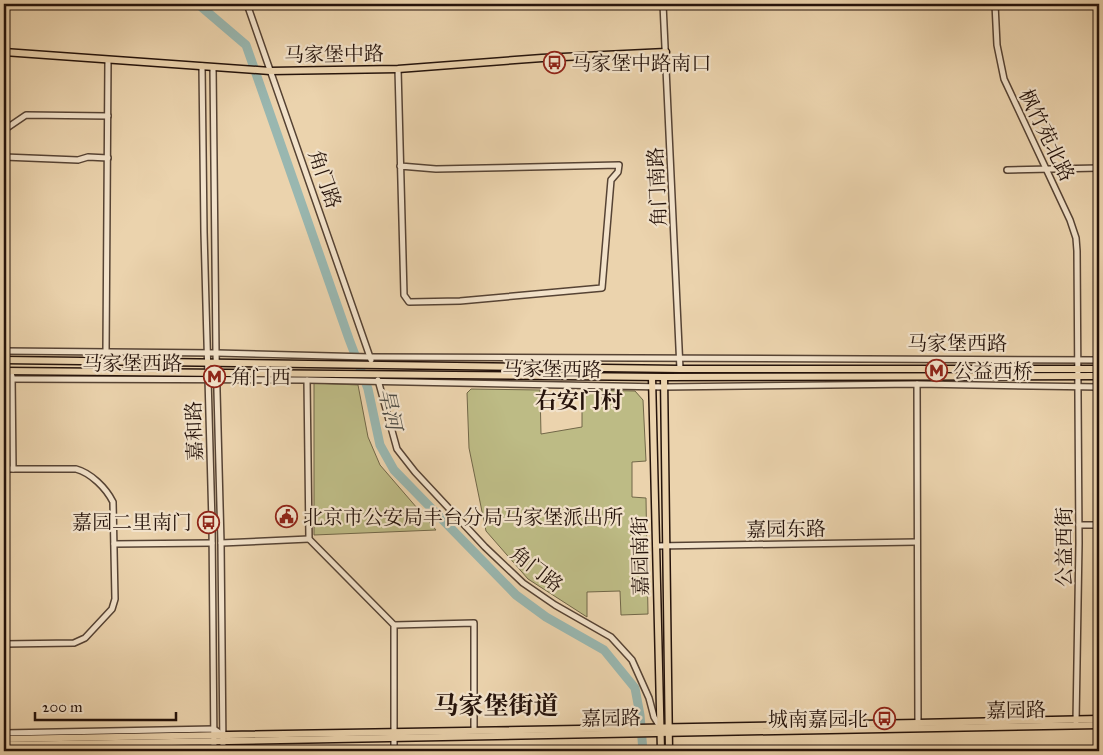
<svg xmlns="http://www.w3.org/2000/svg" width="1103" height="755" font-family="'IM FELL Great Primer','Noto Serif SC',serif">
<style>
.green{fill:#bdbb85;stroke:#716748}
.lines{fill:none;stroke-linecap:round;stroke-linejoin:round}
.river{stroke:#99b7b0;stroke-width:9}
.minor-casing{stroke:#564334;stroke-width:8}
.major-casing{stroke:#25130b;stroke-width:9}
.minor{stroke:#f2e2ca;stroke-width:5}
.major{stroke:#ebd3ad;stroke-width:6}
.labels{text-anchor:middle;dominant-baseline:central;stroke-width:4.5;stroke-linejoin:round;paint-order:stroke}
.street-label{font-size:20px;fill:#25130b;stroke:#f2e2ca}
.poi-label{font-size:20px;fill:#25130b;stroke:#f2e2ca;text-anchor:start}
.water-label{font-size:21px;font-style:italic;fill:#4e4c45;stroke:#f2e2ca}
.quarter-label{font-size:22px;font-weight:bold;fill:#25130b;stroke:#f2e2ca}
.district-label{font-size:25px;font-weight:bold;fill:#25130b;stroke:#f2e2ca}
</style>
<rect width="100%" height="100%" fill="#ebd3ad"/>
<filter id="stains"><feTurbulence type="fractalNoise" baseFrequency=".004" numOctaves="4"/><feColorMatrix values="0 0 0 0 .2 0 0 0 0 .09 0 0 0 0 .02 0 0 0 .5 -.17"/></filter>
<radialGradient id="worn" r=".72"><stop offset=".6" stop-color="#630" stop-opacity="0"/><stop offset="1" stop-color="#630" stop-opacity=".3"/></radialGradient>
<g class="green">
<polygon points="314,383 358,385 368,437 380,465 436,530 314,535"/>
<polygon points="471,389 540,390 541,434 582,427 582,390 635,391 643,400 646,461 632,462 632,497 646,498 648,614 621,615 620,591 587,592 587,617 528,579 486,531 469,448 467,393"/>
</g>
<g class="lines">
<polyline class="river" points="198,4 246,45 349,339 368,389 380,445 394,470 516,595 546,617 604,650 635,688 640,715 643,751"/>
<defs>
<g id="minor">
<polyline points="247,4 371,360"/>
<polyline points="663,4 680,369"/>
<polyline points="995,4 997,45 1004,79 1070,220 1076,238 1077,251 1079,543 1076,722"/>
<polyline points="202,66 204,232 212,523 214,751"/>
<polyline points="213,67 216,353 221,543 223,751"/>
<polyline points="398,69 404,295 409,302 460,301 602,288 611,180 618,172 619,165 436,169 400,166"/>
<polyline points="4,130 26,115 108,116"/>
<polyline points="4,157 78,160 88,157 108,158"/>
<polyline points="1007,170 1099,168"/>
<polyline points="4,351 216,353 370,357 1099,360"/>
<polyline points="106,352 108,60"/>
<polyline points="12,376 13,469"/>
<polyline points="4,379 307,380 664,387 917,384 1099,387"/>
<polyline points="307,380 309,539 394,625 394,751"/>
<polyline points="378,380 397,449 415,472 485,547 523,583 555,605 611,637 632,660 649,698 654,717 660,727"/>
<polyline points="917,384 918,723"/>
<path d="M 4,469 L 76,469 C 91,473 106,488 113,502 L 115,599 L 112,609 L 85,638 L 74,643 L 4,644"/>
<polyline points="1079,525 1099,525"/>
<polyline points="221,543 309,539"/>
<polyline points="114,544 212,543"/>
<polyline points="656,546 917,542"/>
<polyline points="394,625 474,623 474,730"/>
<polyline points="4,733 214,729 223,735"/>
<polyline points="4,751 214,747"/>
</g>
<g id="major">
<polyline points="4,52 270,71 398,69 542,58 666,52"/>
<polyline points="4,360 680,369 1099,369"/>
<polyline points="4,371 664,377 1099,376"/>
<polyline points="652,377 661,751"/>
<polyline points="664,377 669,751"/>
<polyline points="4,739 918,723 1099,719"/>
<polyline points="4,745 1099,725"/>
</g>
</defs>
<use href="#minor" class="minor-casing"/>
<use href="#major" class="major-casing"/>
<use href="#minor" class="minor"/>
<use href="#major" class="major"/>
</g>
<defs>
<symbol id="bus-ring" viewBox="-11 -11 22 22"><circle r="9.5" fill="#f2e2ca" stroke="#8f2418" stroke-width="1.5"/><path d="M-5-6H5V4H4V6H2V4H-2V6H-4V4H-5ZM-3.5-4V0h7V-4ZM-3.5 1.2v1.5H-2V1.2ZM2 1.2v1.5H3.5V1.2Z" fill="#8f2418"/></symbol>
<symbol id="metro-ring" viewBox="-11 -11 22 22"><circle r="9.5" fill="#f2e2ca" stroke="#8f2418" stroke-width="1.5"/><path d="M-5.5 5V-5H-3L0 0L3-5H5.5V5H3V-.5L0 4L-3-.5V5Z" fill="#8f2418"/></symbol>
<symbol id="civic-ring" viewBox="-11 -11 22 22"><circle r="9.5" fill="#f2e2ca" stroke="#8f2418" stroke-width="1.5"/><path d="M-.6-6.5H3V-4.5H.6V-3L4-1V1h2V6H-6V1h2V-1L-.6-3ZM-1.2 2.5V6h2.4V2.5Z" fill="#8f2418"/></symbol>
</defs>
<g fill-rule="evenodd">
<use href="#bus-ring" x="542" y="50" width="25" height="25"/>
<use href="#metro-ring" x="924" y="358" width="25" height="25"/>
<use href="#metro-ring" x="202" y="364" width="25" height="25"/>
<use href="#civic-ring" x="274" y="504" width="25" height="25"/>
<use href="#bus-ring" x="196" y="510" width="25" height="25"/>
<use href="#bus-ring" x="872" y="706" width="25" height="25"/>
</g>
<g class="labels">
<g class="street-label">
<text transform="translate(334 54) rotate(-1)">马家堡中路</text>
<text transform="translate(1047 135) rotate(64)">枫竹苑北路</text>
<text transform="translate(325 179) rotate(71)">角门路</text>
<text transform="translate(657 187) rotate(-93)">角门南路</text>
<text x="957" y="343">马家堡西路</text>
<text x="132" y="363">马家堡西路</text>
<text transform="translate(552 369) rotate(1)">马家堡西路</text>
<text transform="translate(194 431) rotate(-92)">嘉和路</text>
<text transform="translate(786 529) rotate(-1)">嘉园东路</text>
<text transform="translate(1064 547) rotate(-90)">公益西街</text>
<text transform="translate(640 556) rotate(-91)">嘉园南街</text>
<text transform="translate(537 569) rotate(38)">角门路</text>
<text transform="translate(1016 710) rotate(-1)">嘉园路</text>
<text transform="translate(611 718) rotate(-1)">嘉园路</text>
</g>
<g class="poi-label">
<text x="571" y="63">马家堡中路南口</text>
<text x="953" y="371">公益西桥</text>
<text x="231" y="377">角门西</text>
<text x="303" y="517">北京市公安局丰台分局马家堡派出所</text>
<text x="192" y="522" text-anchor="end">嘉园二里南门</text>
<text x="868" y="719" text-anchor="end">城南嘉园北</text>
</g>
<g class="water-label">
<text transform="translate(390 409) rotate(78)">旱河</text>
</g>
<g class="quarter-label">
<text x="579" y="400">右安门村</text>
</g>
<g class="district-label">
<text x="496" y="705">马家堡街道</text>
</g>
</g>
<rect width="1103" height="755" fill="none" stroke="#ebd3ad" stroke-width="20"/>
<rect x="5" y="5" width="1093" height="745" fill="none" stroke="#25130b" stroke-width="2.5"/>
<rect x="10" y="10" width="1083" height="735" fill="none" stroke="#25130b"/>
<path d="M35 712v8h141v-8" fill="none" stroke="#25130b" stroke-width="2.5"/>
<text x="42" y="712" font-size="15" fill="#25130b" stroke="#f2e2ca" stroke-width="4" paint-order="stroke">200 m</text>
<rect width="100%" height="100%" filter="url(#stains)"/>
<rect width="100%" height="100%" fill="url(#worn)"/>
</svg>
